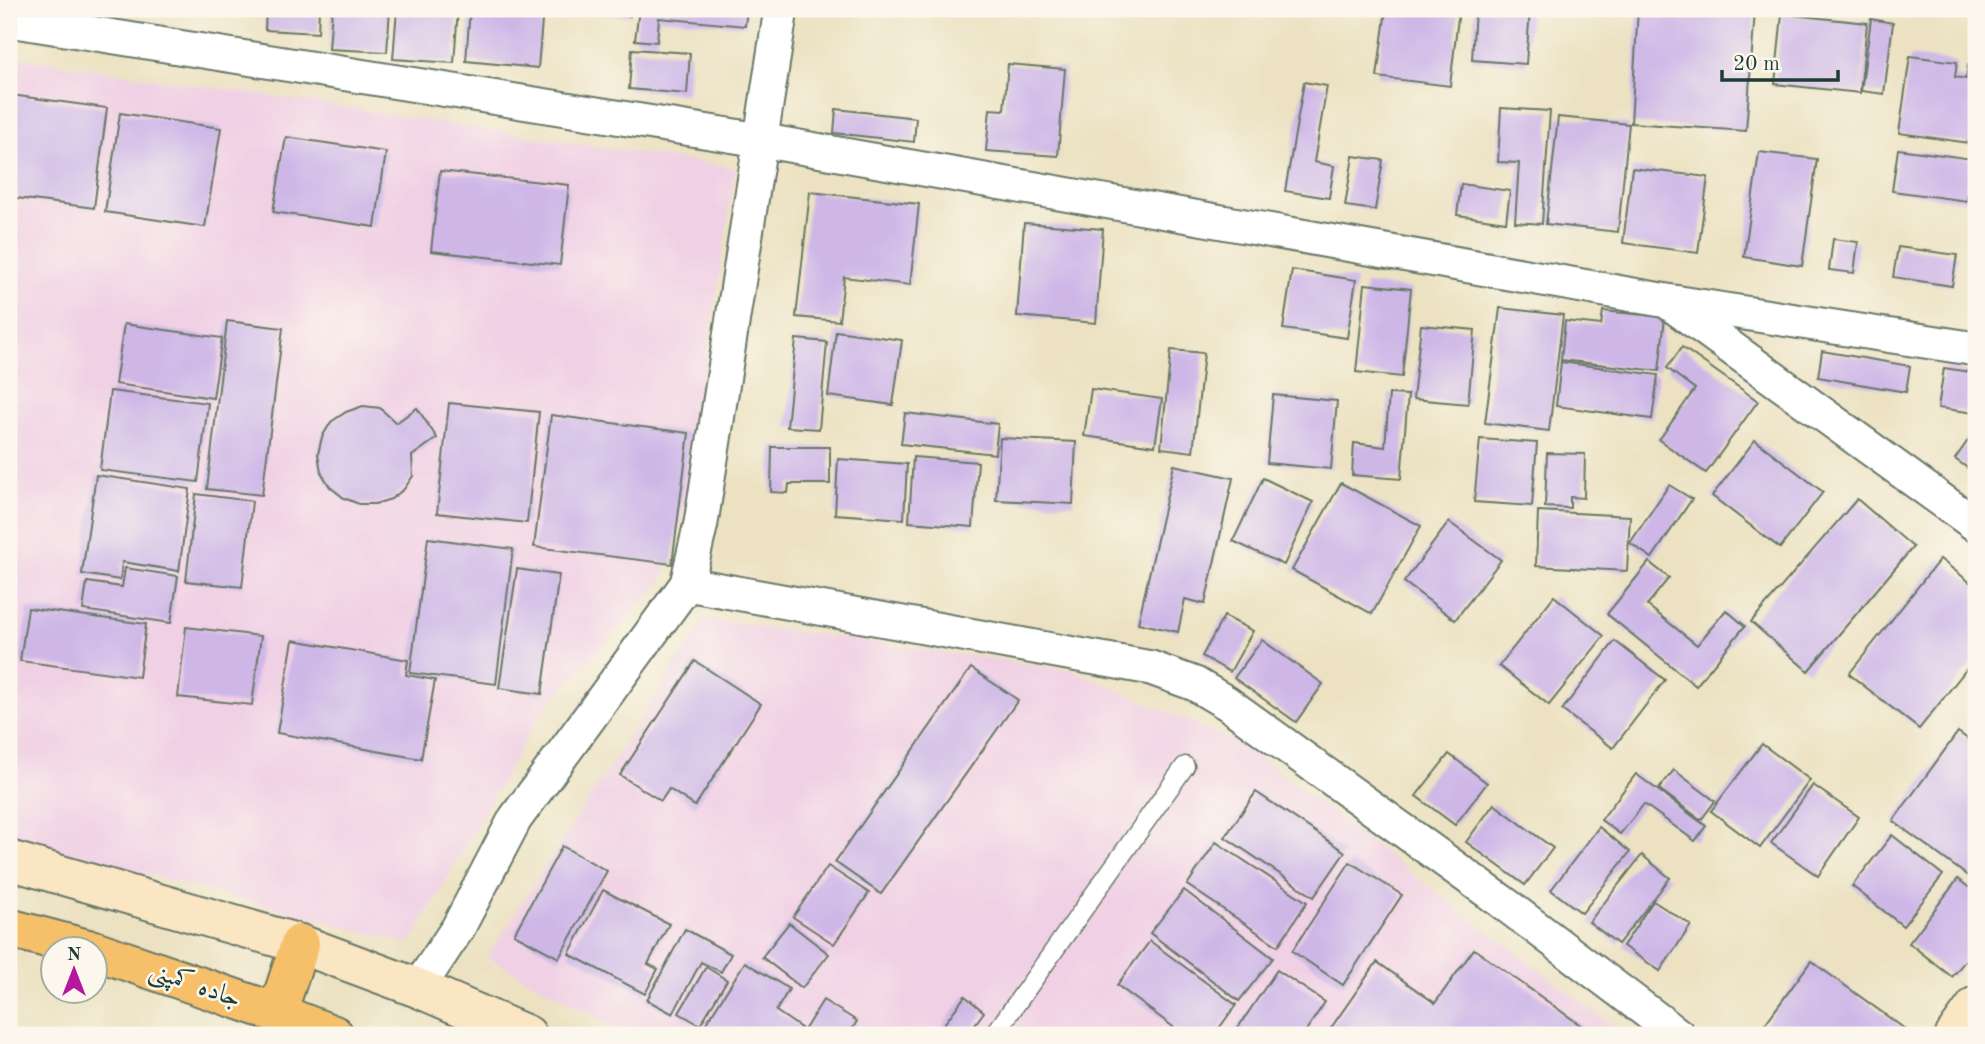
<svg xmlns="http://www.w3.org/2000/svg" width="1985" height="1044" font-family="'Old Standard TT',Amiri,serif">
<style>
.built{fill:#f0d0e4}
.building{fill:#ceb7e7}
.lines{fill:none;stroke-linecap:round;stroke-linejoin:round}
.lane-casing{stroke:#677766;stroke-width:21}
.street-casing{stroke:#677766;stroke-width:37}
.secondary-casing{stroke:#677766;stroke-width:42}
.highway-casing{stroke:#677766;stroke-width:42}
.lane{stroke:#fff;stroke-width:18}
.street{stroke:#fff;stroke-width:33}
.secondary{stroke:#fbe6c4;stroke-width:38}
.highway{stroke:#f6c06b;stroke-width:38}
.labels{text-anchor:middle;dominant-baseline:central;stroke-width:5;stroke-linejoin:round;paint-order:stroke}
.street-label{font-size:26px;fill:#1f3d34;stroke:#fbf7ec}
</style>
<rect width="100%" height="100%" fill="#fbf7ec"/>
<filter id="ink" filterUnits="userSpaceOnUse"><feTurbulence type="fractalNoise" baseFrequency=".0143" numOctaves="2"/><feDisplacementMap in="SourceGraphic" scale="14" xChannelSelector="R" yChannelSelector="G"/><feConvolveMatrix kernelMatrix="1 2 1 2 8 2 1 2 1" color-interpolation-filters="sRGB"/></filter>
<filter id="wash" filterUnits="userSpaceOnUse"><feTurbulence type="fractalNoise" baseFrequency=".00686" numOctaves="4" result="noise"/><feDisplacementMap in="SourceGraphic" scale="28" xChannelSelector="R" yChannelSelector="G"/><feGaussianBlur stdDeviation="1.57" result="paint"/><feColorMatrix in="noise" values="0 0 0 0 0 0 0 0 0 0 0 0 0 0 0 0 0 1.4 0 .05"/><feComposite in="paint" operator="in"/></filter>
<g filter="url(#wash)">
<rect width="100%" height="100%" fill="#ece2c2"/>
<g class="built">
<polygon points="9,56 736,168 681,525 661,582 539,715 410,944 9,838"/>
<polygon points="705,619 1073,670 1242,745 1625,1035 628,1035 487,957"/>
</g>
<g id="blocks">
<g class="building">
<polygon points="150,9 194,9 193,14 150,11"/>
<polygon points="266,9 319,9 318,33 265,30"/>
<polygon points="332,9 390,9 387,52 329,49"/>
<polygon points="397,9 458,9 454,63 393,59"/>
<polygon points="470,9 543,9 538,68 466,61"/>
<polygon points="564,9 630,9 630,16 564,11"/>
<polygon points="639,9 747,9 745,26 659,18 657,42 635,40"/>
<polygon points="1386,9 1459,9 1450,86 1377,77"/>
<polygon points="1475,9 1530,9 1526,64 1472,60"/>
<polygon points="1638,9 1755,11 1746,131 1631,123"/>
<polygon points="1782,14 1867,23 1860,93 1775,84"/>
<polygon points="1871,19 1893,23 1884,94 1861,91"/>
<polygon points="632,49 690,53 687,94 629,89"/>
<polygon points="1910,56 1957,62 1955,77 1966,79 1968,65 1976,66 1976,144 1899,133"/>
<polygon points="1008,64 1065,69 1058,156 986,151 990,109 1004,110"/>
<polygon points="1304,82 1327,86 1314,162 1334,166 1329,198 1285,191"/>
<polygon points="11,95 107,108 94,208 9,197 9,112"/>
<polygon points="1501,108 1550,111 1542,224 1515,222 1519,163 1498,162"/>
<polygon points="836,109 916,118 914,142 834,133"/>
<polygon points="120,113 221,128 205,227 105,212"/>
<polygon points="1558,117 1629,124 1618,232 1546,224"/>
<polygon points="286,137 386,152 375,227 273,212"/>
<polygon points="1898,149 1973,159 1967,201 1892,191"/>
<polygon points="1759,152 1817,159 1802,266 1744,257"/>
<polygon points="1353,156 1383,160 1375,210 1345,206"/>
<polygon points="1632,168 1708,177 1698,253 1623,243"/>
<polygon points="440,171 569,185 560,265 431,251"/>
<polygon points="1461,184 1510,191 1506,222 1457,215"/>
<polygon points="810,192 919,204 910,285 844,277 839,321 796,317"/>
<polygon points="1024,223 1103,229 1096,323 1017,316"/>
<polygon points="1833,239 1858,242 1854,273 1829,270"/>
<polygon points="1898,247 1957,255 1952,286 1893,277"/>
<polygon points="1292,270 1356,280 1347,338 1283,329"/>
<polygon points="1365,284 1411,289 1402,377 1356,372"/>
<polygon points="1500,308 1563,315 1549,431 1485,423"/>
<polygon points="1603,311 1665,317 1659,371 1561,360 1565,321 1601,325"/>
<polygon points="227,321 283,328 262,495 207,489"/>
<polygon points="124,324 222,338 213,398 115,384"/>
<polygon points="1421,325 1475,330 1468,404 1413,399"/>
<polygon points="836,331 902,340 893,405 828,396"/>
<polygon points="796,339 827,342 819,429 787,427"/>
<polygon points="1682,347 1758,401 1706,473 1659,440 1695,389 1667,368"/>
<polygon points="1171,350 1204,353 1193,452 1161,448"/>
<polygon points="1822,351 1910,366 1906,392 1818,377"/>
<polygon points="1561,362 1658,375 1652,419 1556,406"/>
<polygon points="1944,368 1976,373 1976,413 1938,408"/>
<polygon points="1091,389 1162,399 1155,446 1084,436"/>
<polygon points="110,391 208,403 198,482 100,470"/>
<polygon points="1389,394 1408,395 1401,479 1352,475 1354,443 1385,447"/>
<polygon points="1273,395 1337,401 1331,469 1267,463"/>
<polygon points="449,403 539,412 527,523 437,513"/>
<polygon points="363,406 380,408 396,423 417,408 437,438 412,456 413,476 404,489 391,499 375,504 359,504 344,498 330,487 321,472 318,454 322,437 331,422 346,412"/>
<polygon points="905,413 998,424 995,454 901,444"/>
<polygon points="551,415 689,433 672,564 534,547"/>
<polygon points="1976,429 1976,474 1955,459"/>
<polygon points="1000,438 1076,442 1073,504 996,500"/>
<polygon points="1480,439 1537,443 1532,506 1474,502"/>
<polygon points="1755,440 1823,492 1780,548 1712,496"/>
<polygon points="772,447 830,447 830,484 789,484 788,493 771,492"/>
<polygon points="1547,453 1585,454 1584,498 1570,497 1570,508 1545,507"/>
<polygon points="913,457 978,462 973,527 909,522"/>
<polygon points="838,459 907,464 904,519 835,514"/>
<polygon points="1174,465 1233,478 1205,604 1185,599 1178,632 1138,623"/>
<polygon points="96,475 190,489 179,571 122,562 120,580 82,574"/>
<polygon points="1263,478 1313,502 1284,565 1233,541"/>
<polygon points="1341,483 1421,526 1372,614 1292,570"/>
<polygon points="1669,485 1692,499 1652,558 1630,543"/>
<polygon points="196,494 252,501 242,587 186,581"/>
<polygon points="1857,499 1913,547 1808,671 1751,622"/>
<polygon points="1538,511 1630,516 1627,571 1536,566"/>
<polygon points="1449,522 1501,560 1455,620 1404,582"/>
<polygon points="428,538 513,549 496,684 410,673"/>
<polygon points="1940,559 1976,587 1976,657 1919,729 1849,674"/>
<polygon points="1649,562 1669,578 1647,605 1697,645 1726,610 1745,626 1696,686 1607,614"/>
<polygon points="125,568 178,576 171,623 83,610 87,582 122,587"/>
<polygon points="517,569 559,575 542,694 499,688"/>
<polygon points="1554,596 1604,636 1549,705 1499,666"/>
<polygon points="28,608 146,624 139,677 20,661"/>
<polygon points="1224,616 1253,631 1230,672 1202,656"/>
<polygon points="186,627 261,636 252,705 178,697"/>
<polygon points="293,640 408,660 406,675 435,680 421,759 277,733"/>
<polygon points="1262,640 1323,684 1296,722 1234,678"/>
<polygon points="1615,641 1665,680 1613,748 1562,710"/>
<polygon points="695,661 761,704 695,806 669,789 661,801 620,775"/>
<polygon points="971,668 1018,700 881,894 835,862"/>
<polygon points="1958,732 1976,745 1976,882 1893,821"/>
<polygon points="1762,744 1810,780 1760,848 1711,811"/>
<polygon points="1449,754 1487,783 1455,825 1416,796"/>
<polygon points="1674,770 1715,801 1701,820 1659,789"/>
<polygon points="1636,774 1706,826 1695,841 1644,804 1620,834 1601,820"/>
<polygon points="1813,785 1859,817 1818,876 1771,843"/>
<polygon points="1256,792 1345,852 1314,897 1225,837"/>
<polygon points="1494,804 1553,848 1525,885 1466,842"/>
<polygon points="1599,827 1630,852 1582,913 1551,890"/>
<polygon points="1892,835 1943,875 1903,926 1852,886"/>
<polygon points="1216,842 1307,902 1278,946 1187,885"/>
<polygon points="562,846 607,871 559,958 514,934"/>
<polygon points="1642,855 1670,878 1618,944 1589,922"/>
<polygon points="1350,862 1402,895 1343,985 1292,951"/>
<polygon points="828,866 869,893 834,944 793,917"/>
<polygon points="1958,879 1976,893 1976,947 1952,977 1909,943"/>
<polygon points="603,890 669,924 648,964 658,969 645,994 569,954"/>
<polygon points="1184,890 1273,958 1239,1001 1150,933"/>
<polygon points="1653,901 1691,925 1660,971 1623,946"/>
<polygon points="789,923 829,954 802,988 762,957"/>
<polygon points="685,929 731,954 721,972 701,962 673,1014 647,1000"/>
<polygon points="1150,941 1236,1005 1214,1035 1184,1035 1117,985"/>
<polygon points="1474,949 1593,1034 1592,1035 1326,1035 1377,962 1435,1003"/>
<polygon points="1811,961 1912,1034 1911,1035 1757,1035"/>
<polygon points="745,962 789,989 776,1011 801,1028 796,1035 720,1035 705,1025"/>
<polygon points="706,967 727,980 700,1025 679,1013"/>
<polygon points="1277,970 1325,1002 1303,1035 1233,1035"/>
<polygon points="965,996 984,1012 967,1035 936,1035"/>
<polygon points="823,1000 857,1021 849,1035 809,1035 803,1032"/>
</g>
</g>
</g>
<g filter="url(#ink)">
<use href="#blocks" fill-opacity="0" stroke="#677766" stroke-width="2"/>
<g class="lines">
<defs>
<polyline id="lane" points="994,1035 1185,766"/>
<g id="street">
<polyline points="9,20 760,140 1667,301 1976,349"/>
<polyline points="1672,305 1976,525"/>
<polyline points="687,584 1151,668 1195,684 1227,703 1501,901 1678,1035"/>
<polyline points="418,988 458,928 515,819 687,584 701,523 781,9"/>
</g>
<g id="secondary">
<polyline points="9,860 300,944 418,988 527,1035"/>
<polyline points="1955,1035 1976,1006"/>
</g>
<g id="highway">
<polyline points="9,928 92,950"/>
<polyline points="94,950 277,1013 334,1035"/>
<polyline points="277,1013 300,944"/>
</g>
</defs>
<use href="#lane" class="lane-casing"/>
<use href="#street" class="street-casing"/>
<use href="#secondary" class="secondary-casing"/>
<use href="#highway" class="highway-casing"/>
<use href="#lane" class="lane"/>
<use href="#street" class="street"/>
<use href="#secondary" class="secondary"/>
<use href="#highway" class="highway"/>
</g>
</g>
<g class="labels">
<g class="street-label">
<text transform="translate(195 985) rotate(19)">جاده کمپنی</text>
</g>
</g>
<rect width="1985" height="1044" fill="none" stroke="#fbf7ec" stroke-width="35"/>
<g transform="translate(74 970)"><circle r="33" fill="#fbf7ec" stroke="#a3ada2" stroke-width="2"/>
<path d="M0-5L12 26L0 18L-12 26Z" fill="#b5179e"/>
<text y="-10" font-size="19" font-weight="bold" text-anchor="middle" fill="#1f3d34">N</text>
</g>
<path d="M1722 70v10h116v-10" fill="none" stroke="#1f3d34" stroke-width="3.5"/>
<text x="1733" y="70" font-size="21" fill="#1f3d34" stroke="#fbf7ec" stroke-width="5" paint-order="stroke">20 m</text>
</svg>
